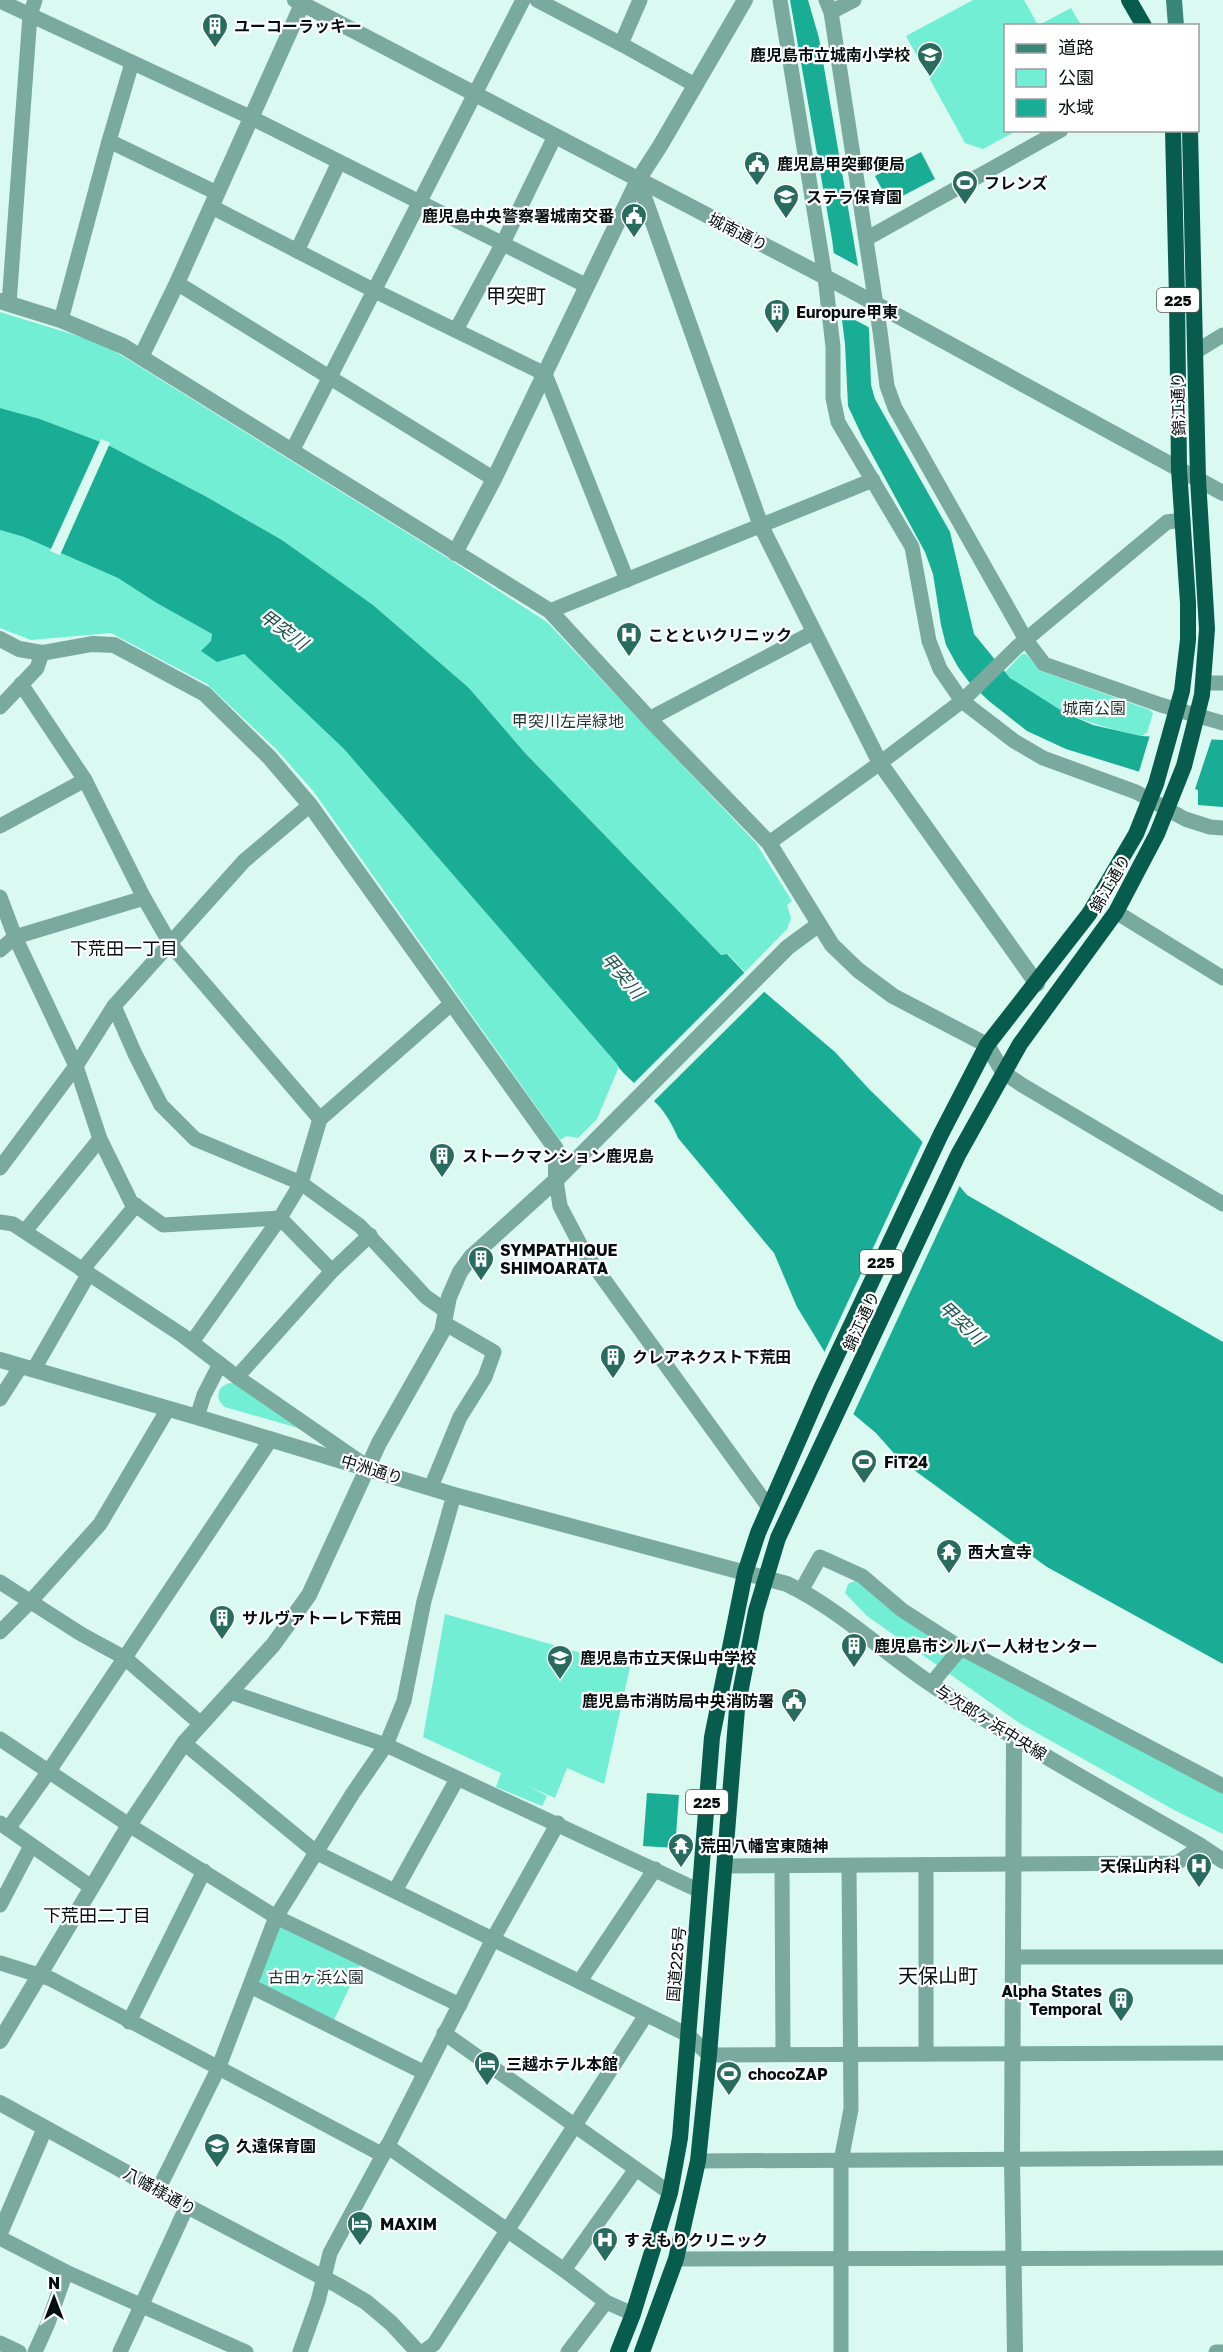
<svg xmlns="http://www.w3.org/2000/svg" width="1223" height="2352" font-family="'Golos Text','Noto Sans JP',sans-serif">
<style>
.green{fill:#72eed5}
.water{fill:#19ad95}
.pier{fill:#d9f9f1}
.lines{fill:none;stroke-linecap:round;stroke-linejoin:round}
.minor{stroke:#7aa99e;stroke-width:15}
.tertiary{stroke:#7aa99e;stroke-width:16}
.secondary{stroke:#378676;stroke-width:16}
.trunk{stroke:#085c4e;stroke-width:16}
.labels{text-anchor:middle;dominant-baseline:central;stroke-width:4.5;stroke-linejoin:round;paint-order:stroke}
.shield{fill:#fff;stroke:#505756;stroke-width:1.5}
.shield-label{font-size:15px;font-weight:bold;fill:#050f0d}
.poi-label{font-size:16px;font-weight:bold;fill:#050f0d;stroke:#fff;text-anchor:start}
.street-label{font-size:16px;fill:#050f0d;stroke:#fff}
.park-label{font-size:16px;fill:#1d332e;stroke:#fff}
.water-label{font-size:18px;font-style:italic;fill:#1e544a;stroke:#fff}
.neighbourhood-label{font-size:18px;fill:#050f0d;stroke:#fff}
.quarter-label{font-size:20px;fill:#050f0d;stroke:#fff}
</style>
<rect width="100%" height="100%" fill="#d9f9f1"/>
<g class="green">
<polygon points="973,0 1024,0 1038,25 1006,26 1006,130 1016,131 983,149 965,143 906,36"/>
<polygon points="1071,8 1081,25 1039,25"/>
<polygon points="0,312 91,340 113,350 446,557 547,622 756,843 792,901 787,905 791,918 787,929 745,972 728,954 721,955 526,754 469,688 373,605 282,540 205,496 106,444 40,419 0,408"/>
<polygon points="0,530 24,537 118,578 155,602 212,634 211,641 244,654 344,749 617,1064 618,1069 597,1119 578,1138 567,1136 560,1140 314,792 276,749 207,684 111,633 31,640 0,628"/>
<path d="M 1022,654 L 1026,654 L 1041,671 L 1150,710 L 1153,713 L 1147,733 L 1141,736 C 1098,726 1068,718 1030,692 C 1021,686 1012,681 1005,672 Z"/>
<path d="M 230,1383 L 235,1384 L 298,1428 L 225,1407 C 214,1399 217,1386 230,1383 Z"/>
<polygon points="859,1579 897,1615 1223,1792 1223,1834 1176,1811 1021,1724 867,1616 845,1593 848,1584"/>
<polygon points="445,1614 630,1667 604,1784 567,1768 555,1798 528,1786 547,1796 542,1806 496,1787 501,1773 423,1737"/>
<polygon points="284,1924 361,1963 333,2022 261,1985 258,1976 278,1927"/>
</g>
<g class="water">
<polygon points="790,0 808,0 819,38 869,330 871,385 875,399 950,532 974,634 1010,678 1065,713 1093,725 1141,736 1223,740 1223,807 1198,805 1198,790 1066,749 1027,731 989,701 969,682 958,667 946,645 941,625 933,574 925,552 862,436 848,406 845,344 832,239"/>
<polygon points="921,152 935,179 889,203 875,176"/>
<path d="M 0,408 L 40,419 L 106,444 L 205,496 L 282,540 L 373,605 L 469,688 L 526,754 L 721,955 L 727,954 L 755,984 L 835,1052 L 868,1088 L 919,1138 L 967,1195 L 1223,1342 L 1223,1664 L 1047,1567 L 899,1459 L 876,1433 L 852,1413 L 824,1351 L 797,1307 L 774,1253 L 678,1138 C 673,1126 667,1115 658,1105 C 650,1096 619,1072 617,1064 L 344,749 L 244,654 L 217,662 L 201,651 L 211,641 L 212,634 L 155,602 L 118,578 L 24,537 L 0,530 Z"/>
<polygon points="647,1793 679,1795 675,1848 643,1846"/>
</g>
<g class="pier">
<polygon points="830,251 863,269 872,329 838,311"/>
<polygon points="101,439 110,443 60,555 50,551"/>
<polygon points="1147,734 1213,735 1194,792 1138,775 1150,735"/>
<polygon points="747,970 766,990 652,1103 633,1084"/>
<polygon points="924,1139 961,1183 852,1417 823,1355"/>
</g>
<g class="lines">
<g class="minor">
<polyline points="537,0 621,44 695,85"/>
<polyline points="780,0 825,277 833,347 833,398 838,422 912,547 929,641 940,669 962,701 1014,741 1043,758 1136,792 1185,819 1210,827 1223,828"/>
<polyline points="826,0 831,12 880,331 887,386 895,408 1026,640 1044,664 1161,705 1223,723"/>
<polyline points="0,1 252,118 587,286"/>
<polyline points="831,12 854,0"/>
<polyline points="621,44 640,0"/>
<polyline points="109,141 217,193"/>
<polyline points="212,207 375,291 545,374 627,580"/>
<polyline points="866,239 1061,130"/>
<polyline points="297,251 339,162"/>
<polyline points="177,283 494,479"/>
<polyline points="9,304 30,15 35,0"/>
<polyline points="61,320 109,141 132,63"/>
<polyline points="456,330 503,243 555,136"/>
<polyline points="1195,352 1223,335"/>
<polyline points="292,451 523,0"/>
<polyline points="550,611 873,480"/>
<polyline points="1203,683 1223,683"/>
<polyline points="21,684 85,780 144,898 171,945 320,1119"/>
<polyline points="0,707 37,668 42,653"/>
<polyline points="649,719 814,632"/>
<polyline points="0,826 85,780"/>
<polyline points="769,843 880,763 962,701 1017,647 1167,522 1183,520"/>
<polyline points="0,897 15,937 76,1066 100,1139 131,1202 163,1225 280,1218 332,1271"/>
<polyline points="1116,912 1223,978"/>
<polyline points="0,950 15,937 144,898"/>
<polyline points="114,1006 135,1054 161,1105 195,1139 301,1183 360,1226 426,1297 446,1311"/>
<polyline points="1003,1072 1022,1085 1223,1204"/>
<polyline points="0,1168 76,1066 114,1006 244,861 310,805"/>
<polyline points="556,1180 560,1206 584,1252 768,1506"/>
<polyline points="0,1222 13,1224 182,1335 237,1377 363,1464"/>
<polyline points="25,1231 100,1139"/>
<polyline points="82,1270 136,1205"/>
<polyline points="192,1342 280,1218 301,1183 320,1119 451,1004"/>
<polyline points="34,1369 88,1275"/>
<polyline points="237,1377 332,1271 370,1235"/>
<polyline points="0,1399 21,1366"/>
<polyline points="197,1417 204,1395 220,1364"/>
<polyline points="431,1487 460,1417 485,1377 494,1352 444,1323"/>
<polyline points="0,1582 81,1634 125,1658 201,1724"/>
<polyline points="801,1591 820,1557 862,1576 902,1610 961,1648 1223,1786"/>
<polyline points="0,1632 30,1602 100,1524 168,1409"/>
<polyline points="931,1684 961,1648"/>
<polyline points="230,1692 386,1745 700,1891"/>
<polyline points="0,1739 129,1825 276,1917 460,2005"/>
<polyline points="184,1743 317,1853 688,2035 709,2055 1223,2053"/>
<polyline points="0,1823 91,1887"/>
<polyline points="8,1829 49,1771 271,1439"/>
<polyline points="926,1865 926,2054"/>
<polyline points="724,1866 1177,1863 1201,1846"/>
<polyline points="782,1866 783,2054"/>
<polyline points="395,1891 457,1779"/>
<polyline points="0,1905 31,1846"/>
<polyline points="1013,1957 1223,1957"/>
<polyline points="0,1963 51,1979 383,2155"/>
<polyline points="580,1981 655,1869"/>
<polyline points="250,1986 425,2073"/>
<polyline points="129,2022 204,1871"/>
<polyline points="444,2033 670,2193"/>
<polyline points="387,2146 564,2270 606,2302 633,2314"/>
<polyline points="698,2161 1223,2158"/>
<polyline points="158,2190 218,2069 276,1917 353,1793 386,1745 404,1701 424,1601 454,1495"/>
<polyline points="0,2238 66,2272 246,2352"/>
<polyline points="676,2259 1223,2258"/>
<polyline points="564,2270 636,2169"/>
<polyline points="0,2343 19,2352"/>
<polyline points="35,2352 48,2323 66,2272"/>
<polyline points="120,2352 187,2206"/>
<polyline points="300,2352 318,2301 330,2253 383,2155 493,1939 558,1823"/>
<polyline points="423,2352 434,2344 646,2015"/>
<polyline points="568,2352 606,2302"/>
<polyline points="841,2352 841,2161 851,2109 849,1866"/>
<polyline points="1216,2352 1223,2352"/>
</g>
<g class="tertiary">
<polyline points="295,0 852,291 1223,493"/>
<polyline points="638,180 761,526 880,763 1037,984"/>
<polyline points="0,301 61,320 123,346 550,611 655,725 769,843 832,945 858,970 893,996 987,1045 1003,1072"/>
<polyline points="141,357 177,283 304,0"/>
<polyline points="455,553 494,479 638,180 660,146 745,0"/>
<polyline points="0,639 19,649 42,653 92,644 114,645 205,694 270,758 310,805 556,1149 556,1180"/>
<path d="M 0,1360 L 197,1417 L 454,1495 L 787,1584 C 841,1610 884,1653 934,1686 C 1020,1744 1111,1794 1201,1846 L 1223,1861"/>
<polyline points="1014,1739 1012,2159 1015,2352"/>
<polyline points="0,2041 129,1825 184,1743 273,1645 309,1595 379,1443 442,1332 449,1297 460,1272 471,1257 556,1180 788,947 818,925"/>
<polyline points="0,2103 187,2206 339,2286 366,2302 391,2323 418,2352"/>
<polyline points="0,2233 45,2128"/>
</g>
<polyline class="secondary" points="1174,0 1176,26"/>
<g class="trunk">
<polyline points="1129,0 1144,26"/>
<polyline points="618,2352 633,2314 670,2193 680,2138 712,1737 745,1573 758,1533 821,1389 941,1134 987,1045 1089,914 1136,834 1156,784 1182,691 1188,640 1188,603 1179,469 1177,298 1173,130"/>
<polyline points="642,2352 676,2259 698,2161 709,2055 737,1709 756,1611 778,1538 958,1155 1020,1044 1116,912 1157,834 1184,766 1202,695 1207,629 1198,479 1190,130"/>
</g>
</g>
<defs>
<symbol id="building-pin" viewBox="-11 -11 22 30"><path d="M0 17L-7.5 6A9.5 9.5 0 1 1 7.5 6Z" fill="#276c5e" stroke="#fff"/><path d="M-4-6H4V6H1V3H-1V6H-4ZM-2.5-4.3h1.7v1.8h-1.7ZM.8-4.3h1.7v1.8H.8ZM-2.5-1h1.7V.8h-1.7ZM.8-1h1.7V.8H.8Z" fill="#fff"/></symbol>
<symbol id="school-pin" viewBox="-11 -11 22 30"><path d="M0 17L-7.5 6A9.5 9.5 0 1 1 7.5 6Z" fill="#276c5e" stroke="#fff"/><path d="M0-5L7-2L0 1L-7-2ZM-4 1L0 2.5L4 1V4Q0 6-4 4Z" fill="#fff"/></symbol>
<symbol id="civic-pin" viewBox="-11 -11 22 30"><path d="M0 17L-7.5 6A9.5 9.5 0 1 1 7.5 6Z" fill="#276c5e" stroke="#fff"/><path d="M-.6-6.5H3V-4.5H.6V-3L4-1V1h2V6H-6V1h2V-1L-.6-3ZM-1.2 2.5V6h2.4V2.5Z" fill="#fff"/></symbol>
<symbol id="stadium-pin" viewBox="-11 -11 22 30"><path d="M0 17L-7.5 6A9.5 9.5 0 1 1 7.5 6Z" fill="#276c5e" stroke="#fff"/><path d="M0-5a6.5 5 0 1 0 0 10a6.5 5 0 1 0 0-10ZM-3.5-1.8h7v3.6h-7Z" fill="#fff"/></symbol>
<symbol id="hospital-pin" viewBox="-11 -11 22 30"><path d="M0 17L-7.5 6A9.5 9.5 0 1 1 7.5 6Z" fill="#276c5e" stroke="#fff"/><path d="M-5-5h3v3.5h4V-5h3V5h-3V1.5h-4V5h-3Z" fill="#fff"/></symbol>
<symbol id="temple-pin" viewBox="-11 -11 22 30"><path d="M0 17L-7.5 6A9.5 9.5 0 1 1 7.5 6Z" fill="#276c5e" stroke="#fff"/><path d="M0-6L5-2H3V0L6.5 2.5H4V6H1.5V3h-3V6H-4V2.5H-6.5L-3 0V-2H-5Z" fill="#fff"/></symbol>
<symbol id="hotel-pin" viewBox="-11 -11 22 30"><path d="M0 17L-7.5 6A9.5 9.5 0 1 1 7.5 6Z" fill="#276c5e" stroke="#fff"/><path d="M-6-4.5h1.5V1H6V5H4.5V3h-9V5H-6ZM-4 0a1.8 1.8 0 1 1 3.6 0ZM.5 0V-2.5h3Q6-2.5 6 0Z" fill="#fff"/></symbol>
</defs>
<g fill-rule="evenodd">
<use href="#building-pin" x="200" y="11" width="30" height="40"/>
<use href="#school-pin" x="915" y="40" width="30" height="40"/>
<use href="#civic-pin" x="742" y="149" width="30" height="40"/>
<use href="#stadium-pin" x="950" y="168" width="30" height="40"/>
<use href="#school-pin" x="771" y="182" width="30" height="40"/>
<use href="#civic-pin" x="619" y="201" width="30" height="40"/>
<use href="#building-pin" x="762" y="297" width="30" height="40"/>
<use href="#hospital-pin" x="614" y="620" width="30" height="40"/>
<use href="#building-pin" x="427" y="1141" width="30" height="40"/>
<use href="#building-pin" x="466" y="1244" width="30" height="40"/>
<use href="#building-pin" x="598" y="1342" width="30" height="40"/>
<use href="#stadium-pin" x="849" y="1447" width="30" height="40"/>
<use href="#temple-pin" x="934" y="1537" width="30" height="40"/>
<use href="#building-pin" x="207" y="1603" width="30" height="40"/>
<use href="#building-pin" x="839" y="1631" width="30" height="40"/>
<use href="#school-pin" x="545" y="1643" width="30" height="40"/>
<use href="#civic-pin" x="779" y="1686" width="30" height="40"/>
<use href="#temple-pin" x="666" y="1831" width="30" height="40"/>
<use href="#hospital-pin" x="1184" y="1851" width="30" height="40"/>
<use href="#building-pin" x="1106" y="1985" width="30" height="40"/>
<use href="#hotel-pin" x="472" y="2049" width="30" height="40"/>
<use href="#stadium-pin" x="714" y="2059" width="30" height="40"/>
<use href="#school-pin" x="202" y="2131" width="30" height="40"/>
<use href="#hotel-pin" x="345" y="2209" width="30" height="40"/>
<use href="#hospital-pin" x="590" y="2225" width="30" height="40"/>
</g>
<g class="labels">
<g class="shield">
<rect x="1157" y="288" width="42" height="24" rx="4.5"/>
<rect x="860" y="1250" width="42" height="24" rx="4.5"/>
<rect x="686" y="1790" width="42" height="24" rx="4.5"/>
</g>
<g class="shield-label">
<text x="1178" y="300">225</text>
<text x="881" y="1262">225</text>
<text x="707" y="1802">225</text>
</g>
<g class="poi-label">
<text x="234" y="26">ユーコーラッキー</text>
<text x="910" y="55" text-anchor="end">鹿児島市立城南小学校</text>
<text x="777" y="164">鹿児島甲突郵便局</text>
<text x="984" y="183">フレンズ</text>
<text x="806" y="197">ステラ保育園</text>
<text x="614" y="216" text-anchor="end">鹿児島中央警察署城南交番</text>
<text x="796" y="312">Europure甲東</text>
<text x="648" y="635">ことといクリニック</text>
<text x="462" y="1156">ストークマンション鹿児島</text>
<text x="500" y="1250">SYMPATHIQUE<tspan x="500" dy="18">SHIMOARATA</tspan></text>
<text x="632" y="1357">クレアネクスト下荒田</text>
<text x="884" y="1462">FiT24</text>
<text x="968" y="1552">西大宣寺</text>
<text x="242" y="1618">サルヴァトーレ下荒田</text>
<text x="874" y="1646">鹿児島市シルバー人材センター</text>
<text x="580" y="1658">鹿児島市立天保山中学校</text>
<text x="774" y="1701" text-anchor="end">鹿児島市消防局中央消防署</text>
<text x="700" y="1846">荒田八幡宮東随神</text>
<text x="1180" y="1866" text-anchor="end">天保山内科</text>
<text x="1102" y="1991" text-anchor="end">Alpha States<tspan x="1102" dy="18">Temporal</tspan></text>
<text x="506" y="2064">三越ホテル本館</text>
<text x="748" y="2074">chocoZAP</text>
<text x="236" y="2146">久遠保育園</text>
<text x="380" y="2224">MAXIM</text>
<text x="624" y="2240">すえもりクリニック</text>
</g>
<g class="street-label">
<text transform="translate(738 232) rotate(27)">城南通り</text>
<text transform="translate(1178 404) rotate(-92)">錦江通り</text>
<text transform="translate(1110 883) rotate(-60)">錦江通り</text>
<text transform="translate(861 1321) rotate(-65)">錦江通り</text>
<text transform="translate(372 1469) rotate(17)">中洲通り</text>
<text transform="translate(991 1722) rotate(32)">与次郎ヶ浜中央線</text>
<text transform="translate(676 1964) rotate(-85)">国道225号</text>
<text transform="translate(160 2191) rotate(29)">八幡様通り</text>
</g>
<g class="park-label">
<text x="1094" y="708">城南公園</text>
<text x="568" y="721">甲突川左岸緑地</text>
<text x="316" y="1977">古田ヶ浜公園</text>
</g>
<g class="water-label">
<text transform="translate(284 629) rotate(36)">甲突川</text>
<text transform="translate(623 975) rotate(49)">甲突川</text>
<text transform="translate(962 1322) rotate(43)">甲突川</text>
</g>
<g class="neighbourhood-label">
<text x="124" y="948">下荒田一丁目</text>
<text x="97" y="1915">下荒田二丁目</text>
</g>
<g class="quarter-label">
<text x="516" y="295">甲突町</text>
<text x="938" y="1975">天保山町</text>
</g>
</g>
<rect x="1004" y="24" width="195" height="108" fill="#ffffff" stroke="#9b9f9e" stroke-width="1.5"/>
<rect x="1016" y="44" width="30" height="9" fill="#378676" stroke="#9b9f9e" stroke-width="1.5"/>
<text x="1058" y="54" font-size="18" fill="#050f0d">道路</text>
<rect x="1016" y="69" width="30" height="18" fill="#72eed5" stroke="#9b9f9e" stroke-width="1.5"/>
<text x="1058" y="84" font-size="18" fill="#050f0d">公園</text>
<rect x="1016" y="99" width="30" height="18" fill="#19ad95" stroke="#9b9f9e" stroke-width="1.5"/>
<text x="1058" y="114" font-size="18" fill="#050f0d">水域</text>
<g transform="translate(54 2298)" stroke="#ffffff" stroke-width="4.5" paint-order="stroke">
<path d="M0-4.5L10 22L0 15L-10 22Z" fill="#050f0d"/>
<text y="-9" font-size="16" font-weight="bold" text-anchor="middle" fill="#050f0d">N</text>
</g>
</svg>
